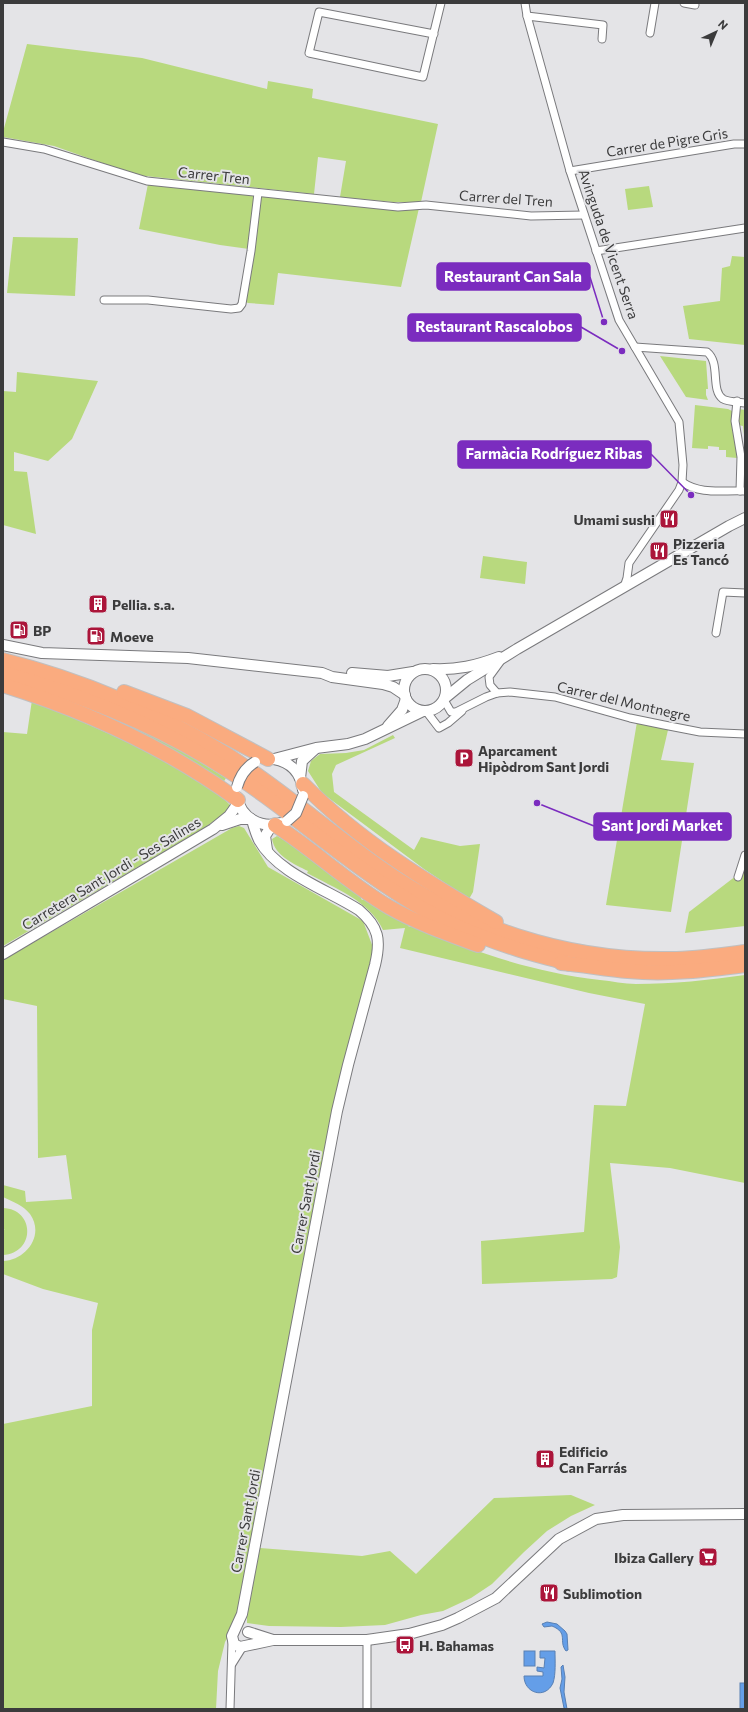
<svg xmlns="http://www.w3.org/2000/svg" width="748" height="1712" font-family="Commissioner,sans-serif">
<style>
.green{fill:#b8d97e}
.water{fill:#649ee8;stroke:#5880b4}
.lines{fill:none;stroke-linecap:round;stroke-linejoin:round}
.street-casing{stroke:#7a7a7d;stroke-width:9}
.secondary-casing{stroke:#7a7a7d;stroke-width:12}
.highway-casing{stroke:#c0c0c1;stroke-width:16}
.street{stroke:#fff;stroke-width:7}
.secondary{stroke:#fff;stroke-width:10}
.highway{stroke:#faab7f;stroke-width:14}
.secondary-bridge-casing{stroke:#7a7a7d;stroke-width:12;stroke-linecap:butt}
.secondary-bridge{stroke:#fff;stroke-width:10}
.labels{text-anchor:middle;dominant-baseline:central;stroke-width:4;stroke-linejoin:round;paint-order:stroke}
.street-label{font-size:14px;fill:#3b3b3c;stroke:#e4e4e7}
.poi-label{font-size:14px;font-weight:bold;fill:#3b3b3c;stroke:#e4e4e7;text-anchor:start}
.leader{fill:none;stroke:#7b2cbf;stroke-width:1.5}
.callout-dot{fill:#7b2cbf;stroke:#e4e4e7;stroke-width:1.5}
.callout{fill:#7b2cbf;stroke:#7b2cbf;stroke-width:1.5}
.callout-label{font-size:15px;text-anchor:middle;font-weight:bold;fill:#fff}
</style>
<rect width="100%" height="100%" fill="#e4e4e7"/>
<g class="green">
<polygon points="27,44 142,58 267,89 268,81 313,89 312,98 438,124 421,202 393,202 340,197 346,161 318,157 314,194 136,175 54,146 3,137 3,132"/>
<polygon points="148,184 255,195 249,249 220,245 139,229"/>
<polygon points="649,186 653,207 628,210 625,189"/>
<polygon points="268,196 419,208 401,287 278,273 274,305 248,303 244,301 259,200 261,197"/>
<polygon points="13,237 78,238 75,296 7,293"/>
<polygon points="732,256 745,257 745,345 689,339 683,306 720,301 722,268 730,266"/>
<polygon points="660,356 706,361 708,389 706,389 706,395 708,400 686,397"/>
<polygon points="17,372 98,381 72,439 48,461 14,452 14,471 27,472 36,534 3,525 3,391 16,392"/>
<polygon points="695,405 728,409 732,411 732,430 735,438 737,458 726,457 726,450 719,450 719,447 708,446 708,449 692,448"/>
<polygon points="739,409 745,410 745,435 744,435 743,426 738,425"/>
<polygon points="483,556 527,562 525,584 480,578"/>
<polygon points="40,690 113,717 177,748 226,778 223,783"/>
<path d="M 32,700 C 75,719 120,737 162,759 C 186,772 211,784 230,805 L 228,811 L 204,828 L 3,946 L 3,732 L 27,734 Z"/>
<polygon points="637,722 668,730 661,760 694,763 671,912 606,905"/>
<polygon points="393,735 395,738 336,765 332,774 334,792 414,850 421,837 460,846 480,844 473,892 469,899 424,869 322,793 308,771 311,761 320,754 346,753 364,750"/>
<path d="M 239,826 L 244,828 L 268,867 L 363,921 L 374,950 L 343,1065 L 308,1235 L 236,1622 L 225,1642 L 218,1671 L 216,1709 L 3,1709 L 3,1424 L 92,1406 L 92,1330 L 98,1303 L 43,1289 L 3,1274 L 3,1261 C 26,1260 45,1235 30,1214 C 23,1205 13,1202 3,1197 L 3,1185 L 25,1191 L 26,1202 L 72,1199 L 66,1155 L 38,1158 L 37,1006 L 3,999 L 3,960 L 232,828 Z"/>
<path d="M 277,836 L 284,840 L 286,838 L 361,897 L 361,899 L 363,900 L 364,899 L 408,924 L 408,926 L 411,927 L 412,926 C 475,952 532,972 600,980 C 612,981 624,984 636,984 C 673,984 709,980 745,975 L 745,1183 L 670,1168 L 610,1163 L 620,1247 L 617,1277 L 612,1279 L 482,1284 L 481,1241 L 584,1232 L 594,1105 L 626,1106 L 645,1004 L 589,993 L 400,948 L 405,928 L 383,930 C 370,901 334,888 307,873 L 308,871 C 294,864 275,856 272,839 Z"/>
<polygon points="745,869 745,926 685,933 689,912"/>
<path d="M 3,1208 C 35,1209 36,1253 3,1255 L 3,1230 L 5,1229 L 3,1229 Z"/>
<polygon points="571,1495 595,1505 571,1516 547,1531 524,1552 492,1584 471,1598 443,1611 421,1615 385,1625 341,1627 269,1626 247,1623 247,1617 260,1548 362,1556 390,1551 416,1574 494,1498"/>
</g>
<g class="water">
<path d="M 547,1622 L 557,1624 L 565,1631 L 567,1634 L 568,1650 L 566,1651 C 558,1641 569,1633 552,1626 L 544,1627 L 542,1624 Z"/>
<rect x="524" y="1651" width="11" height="15"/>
<path d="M 540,1651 L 555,1651 C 555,1661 556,1674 553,1683 C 545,1700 524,1693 524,1676 L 543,1676 L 543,1672 L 537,1671 L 537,1667 L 544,1668 L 545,1658 L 540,1658 Z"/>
<polygon points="563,1665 565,1677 564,1692 567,1709 564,1708 560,1688 562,1679 561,1667"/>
<rect x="740" y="1683" width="5" height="26"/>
</g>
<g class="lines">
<defs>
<g id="street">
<polyline points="525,3 527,16 570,171 619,320 679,422 683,465 682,482 679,490 629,563 627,578 624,587"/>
<polyline points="684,3 695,5"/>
<polyline points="527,16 603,25 602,39"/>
<polyline points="650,33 655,3"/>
<polyline points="434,34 319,12 309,53 423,77 441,3"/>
<polyline points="3,142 44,149 147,181 398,207 426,205 531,216 584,215"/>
<polyline points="570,171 734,144 745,144"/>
<polyline points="596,251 745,228"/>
<polyline points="104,300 148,300 231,309 239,308 242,304 251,251 258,193"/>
<path d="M 635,347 L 707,352 C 721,363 710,390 723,399 C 728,402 739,402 745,403"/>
<polyline points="737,401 735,421 741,457 740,491"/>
<path d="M 682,482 C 701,495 722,490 744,491"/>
<polyline points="716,633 723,592 745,593"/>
<polyline points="497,693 490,685 489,677 500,662"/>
<polyline points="444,700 451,712 456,712 486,697 497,693 510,692 555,697 630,718 664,725 700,732 745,734"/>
<polyline points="426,711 439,728 448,723 462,711"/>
<polyline points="738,877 745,855"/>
<polyline points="232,1664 242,1648"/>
<polyline points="230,1709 232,1641"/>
<polyline points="367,1709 367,1640"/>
</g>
<g id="secondary">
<polyline points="3,645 42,653 188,658 322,673 332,677 383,684 393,687 405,695"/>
<circle cx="425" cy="690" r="21"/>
<path d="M 433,669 C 458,670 475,666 499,657"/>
<polyline points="352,673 388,676 413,672"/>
<polyline points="445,698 467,680 517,649 729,526 745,518"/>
<polyline points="388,726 402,710 406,699"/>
<polyline points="274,759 316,748 348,744 365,739 423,711"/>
<path d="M 274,759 C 291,762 301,773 303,790"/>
<polyline points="300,778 302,761 315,749"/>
<path d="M 237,797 C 241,818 261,829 281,823"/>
<path d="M 252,820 C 254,827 256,834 259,840 C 277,873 328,890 359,910 C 379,927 381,940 375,965 L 348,1065 L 337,1111 L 242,1614 L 232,1636 L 234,1644 L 240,1647 L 273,1640"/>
<polyline points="222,825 240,819 251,819"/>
<polyline points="267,850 265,836 272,825"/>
<polyline points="3,954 213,829 229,816 239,802"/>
<polyline points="248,1632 273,1640 367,1640 409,1634 442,1625 458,1618 496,1598 559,1539 596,1519 623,1515 745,1514"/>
</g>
<g id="highway">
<path d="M 3,660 C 82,680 157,712 226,754 C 280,788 327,830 378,866 C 464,927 566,961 671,959 C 696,959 721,955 745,952"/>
<path d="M 3,673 C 78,694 150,722 216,763 C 282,803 338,857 403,897 C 436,918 473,935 511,947 C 530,954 550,958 570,964"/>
<path d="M 3,685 C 86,711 168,749 238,800"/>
<polyline points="124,692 187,716 268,759"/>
<path d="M 303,784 C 358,840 428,883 496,922"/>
<path d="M 275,825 C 314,850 348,883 389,907 C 417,923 448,934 478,945"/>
<path d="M 561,963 C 583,965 606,969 628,971 C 667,975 707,970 745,965"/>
</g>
</defs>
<use href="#street" class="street-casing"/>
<use href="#secondary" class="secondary-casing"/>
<use href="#highway" class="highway-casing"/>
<use href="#street" class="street"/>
<use href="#secondary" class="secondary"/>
<use href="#highway" class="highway"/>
<defs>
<g id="secondary-bridge">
<path d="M 237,787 C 240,776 245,768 255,762"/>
<polyline points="287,821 296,813 303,796"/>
</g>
</defs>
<use href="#secondary-bridge" class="secondary-bridge-casing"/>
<use href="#secondary-bridge" class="secondary-bridge"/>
</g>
<defs>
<symbol id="restaurant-square" viewBox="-11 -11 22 22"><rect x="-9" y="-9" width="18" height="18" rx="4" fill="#ab153a" stroke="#e4e4e7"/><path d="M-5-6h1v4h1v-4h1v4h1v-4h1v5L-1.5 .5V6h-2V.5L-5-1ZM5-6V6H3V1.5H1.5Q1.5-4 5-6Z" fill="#fff"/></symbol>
<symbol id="building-square" viewBox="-11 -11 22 22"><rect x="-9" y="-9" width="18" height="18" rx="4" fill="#ab153a" stroke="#e4e4e7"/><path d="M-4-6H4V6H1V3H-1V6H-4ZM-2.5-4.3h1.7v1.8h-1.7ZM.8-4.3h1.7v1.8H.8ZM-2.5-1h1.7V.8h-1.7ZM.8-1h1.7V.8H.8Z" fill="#fff"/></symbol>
<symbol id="fuel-square" viewBox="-11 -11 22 22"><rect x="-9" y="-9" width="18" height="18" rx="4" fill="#ab153a" stroke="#e4e4e7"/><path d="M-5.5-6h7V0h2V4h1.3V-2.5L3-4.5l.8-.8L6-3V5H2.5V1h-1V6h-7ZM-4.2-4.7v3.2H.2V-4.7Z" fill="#fff"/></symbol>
<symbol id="parking-square" viewBox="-11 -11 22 22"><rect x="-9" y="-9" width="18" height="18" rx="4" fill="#ab153a" stroke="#e4e4e7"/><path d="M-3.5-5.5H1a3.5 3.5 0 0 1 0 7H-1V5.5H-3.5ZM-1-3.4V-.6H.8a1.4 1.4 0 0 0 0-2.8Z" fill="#fff"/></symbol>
<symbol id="supermarket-square" viewBox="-11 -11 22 22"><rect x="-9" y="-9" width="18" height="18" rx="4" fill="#ab153a" stroke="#e4e4e7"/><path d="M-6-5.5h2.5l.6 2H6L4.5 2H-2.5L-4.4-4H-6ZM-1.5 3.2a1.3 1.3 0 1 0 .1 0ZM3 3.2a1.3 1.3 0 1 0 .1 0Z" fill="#fff"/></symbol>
<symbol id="bus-square" viewBox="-11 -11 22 22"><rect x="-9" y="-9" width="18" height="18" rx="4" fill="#ab153a" stroke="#e4e4e7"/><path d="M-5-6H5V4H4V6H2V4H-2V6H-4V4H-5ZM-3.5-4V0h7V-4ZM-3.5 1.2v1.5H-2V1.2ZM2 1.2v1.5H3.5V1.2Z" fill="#fff"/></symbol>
</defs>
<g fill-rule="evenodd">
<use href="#restaurant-square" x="658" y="508" width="22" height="22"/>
<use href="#restaurant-square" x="648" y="540" width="22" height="22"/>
<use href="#building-square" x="87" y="593" width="22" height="22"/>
<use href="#fuel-square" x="8" y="619" width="22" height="22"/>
<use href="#fuel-square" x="85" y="625" width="22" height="22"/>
<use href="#parking-square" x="453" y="747" width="22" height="22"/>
<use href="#building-square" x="534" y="1448" width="22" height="22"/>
<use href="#supermarket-square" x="697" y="1546" width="22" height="22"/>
<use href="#restaurant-square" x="538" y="1582" width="22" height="22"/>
<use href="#bus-square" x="394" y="1634" width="22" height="22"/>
</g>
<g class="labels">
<g class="street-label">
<text transform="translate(667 142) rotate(-9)">Carrer de Pigre Gris</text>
<text transform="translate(214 175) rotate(6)">Carrer Tren</text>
<text transform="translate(506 198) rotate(4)">Carrer del Tren</text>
<text transform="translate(609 244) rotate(71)">Avinguda de Vicent Serra</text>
<text transform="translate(624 701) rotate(13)">Carrer del Montnegre</text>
<text transform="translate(111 873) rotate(-31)">Carretera Sant Jordi - Ses Salines</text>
<text transform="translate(305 1202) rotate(-79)">Carrer Sant Jordi</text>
<text transform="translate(245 1521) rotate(-79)">Carrer Sant Jordi</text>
</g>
<g class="poi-label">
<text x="655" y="519" text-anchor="end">Umami sushi</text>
<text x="673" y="543">Pizzeria<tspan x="673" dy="16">Es Tancó</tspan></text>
<text x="112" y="604">Pellia. s.a.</text>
<text x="33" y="630">BP</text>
<text x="110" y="636">Moeve</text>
<text x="478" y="750">Aparcament<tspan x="478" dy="16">Hipòdrom Sant Jordi</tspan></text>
<text x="559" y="1451">Edificio<tspan x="559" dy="16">Can Farrás</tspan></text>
<text x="694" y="1557" text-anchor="end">Ibiza Gallery</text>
<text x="563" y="1593">Sublimotion</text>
<text x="419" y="1645">H. Bahamas</text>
</g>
</g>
<path class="leader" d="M604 322L590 277M622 351L581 327M691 495L651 454M537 803L594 826"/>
<g class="callout-dot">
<circle cx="604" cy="322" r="4"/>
<circle cx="622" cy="351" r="4"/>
<circle cx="691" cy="495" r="4"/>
<circle cx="537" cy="803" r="4"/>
</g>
<g class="callout">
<rect x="437" y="263" width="153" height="27" rx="4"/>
<rect x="408" y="314" width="173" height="27" rx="4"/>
<rect x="458" y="441" width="193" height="27" rx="4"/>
<rect x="594" y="813" width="137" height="27" rx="4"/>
</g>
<g class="callout-label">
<text x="513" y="282">Restaurant Can Sala</text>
<text x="494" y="332">Restaurant Rascalobos</text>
<text x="554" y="459">Farmàcia Rodríguez Ribas</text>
<text x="662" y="831">Sant Jordi Market</text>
</g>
<rect width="748" height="1712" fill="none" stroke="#3b3b3c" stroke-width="8"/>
<g transform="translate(716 32) rotate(44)" stroke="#e4e4e7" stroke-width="3" paint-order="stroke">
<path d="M0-3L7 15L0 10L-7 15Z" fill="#3b3b3c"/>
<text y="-6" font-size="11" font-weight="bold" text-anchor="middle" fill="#3b3b3c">N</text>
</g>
</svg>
